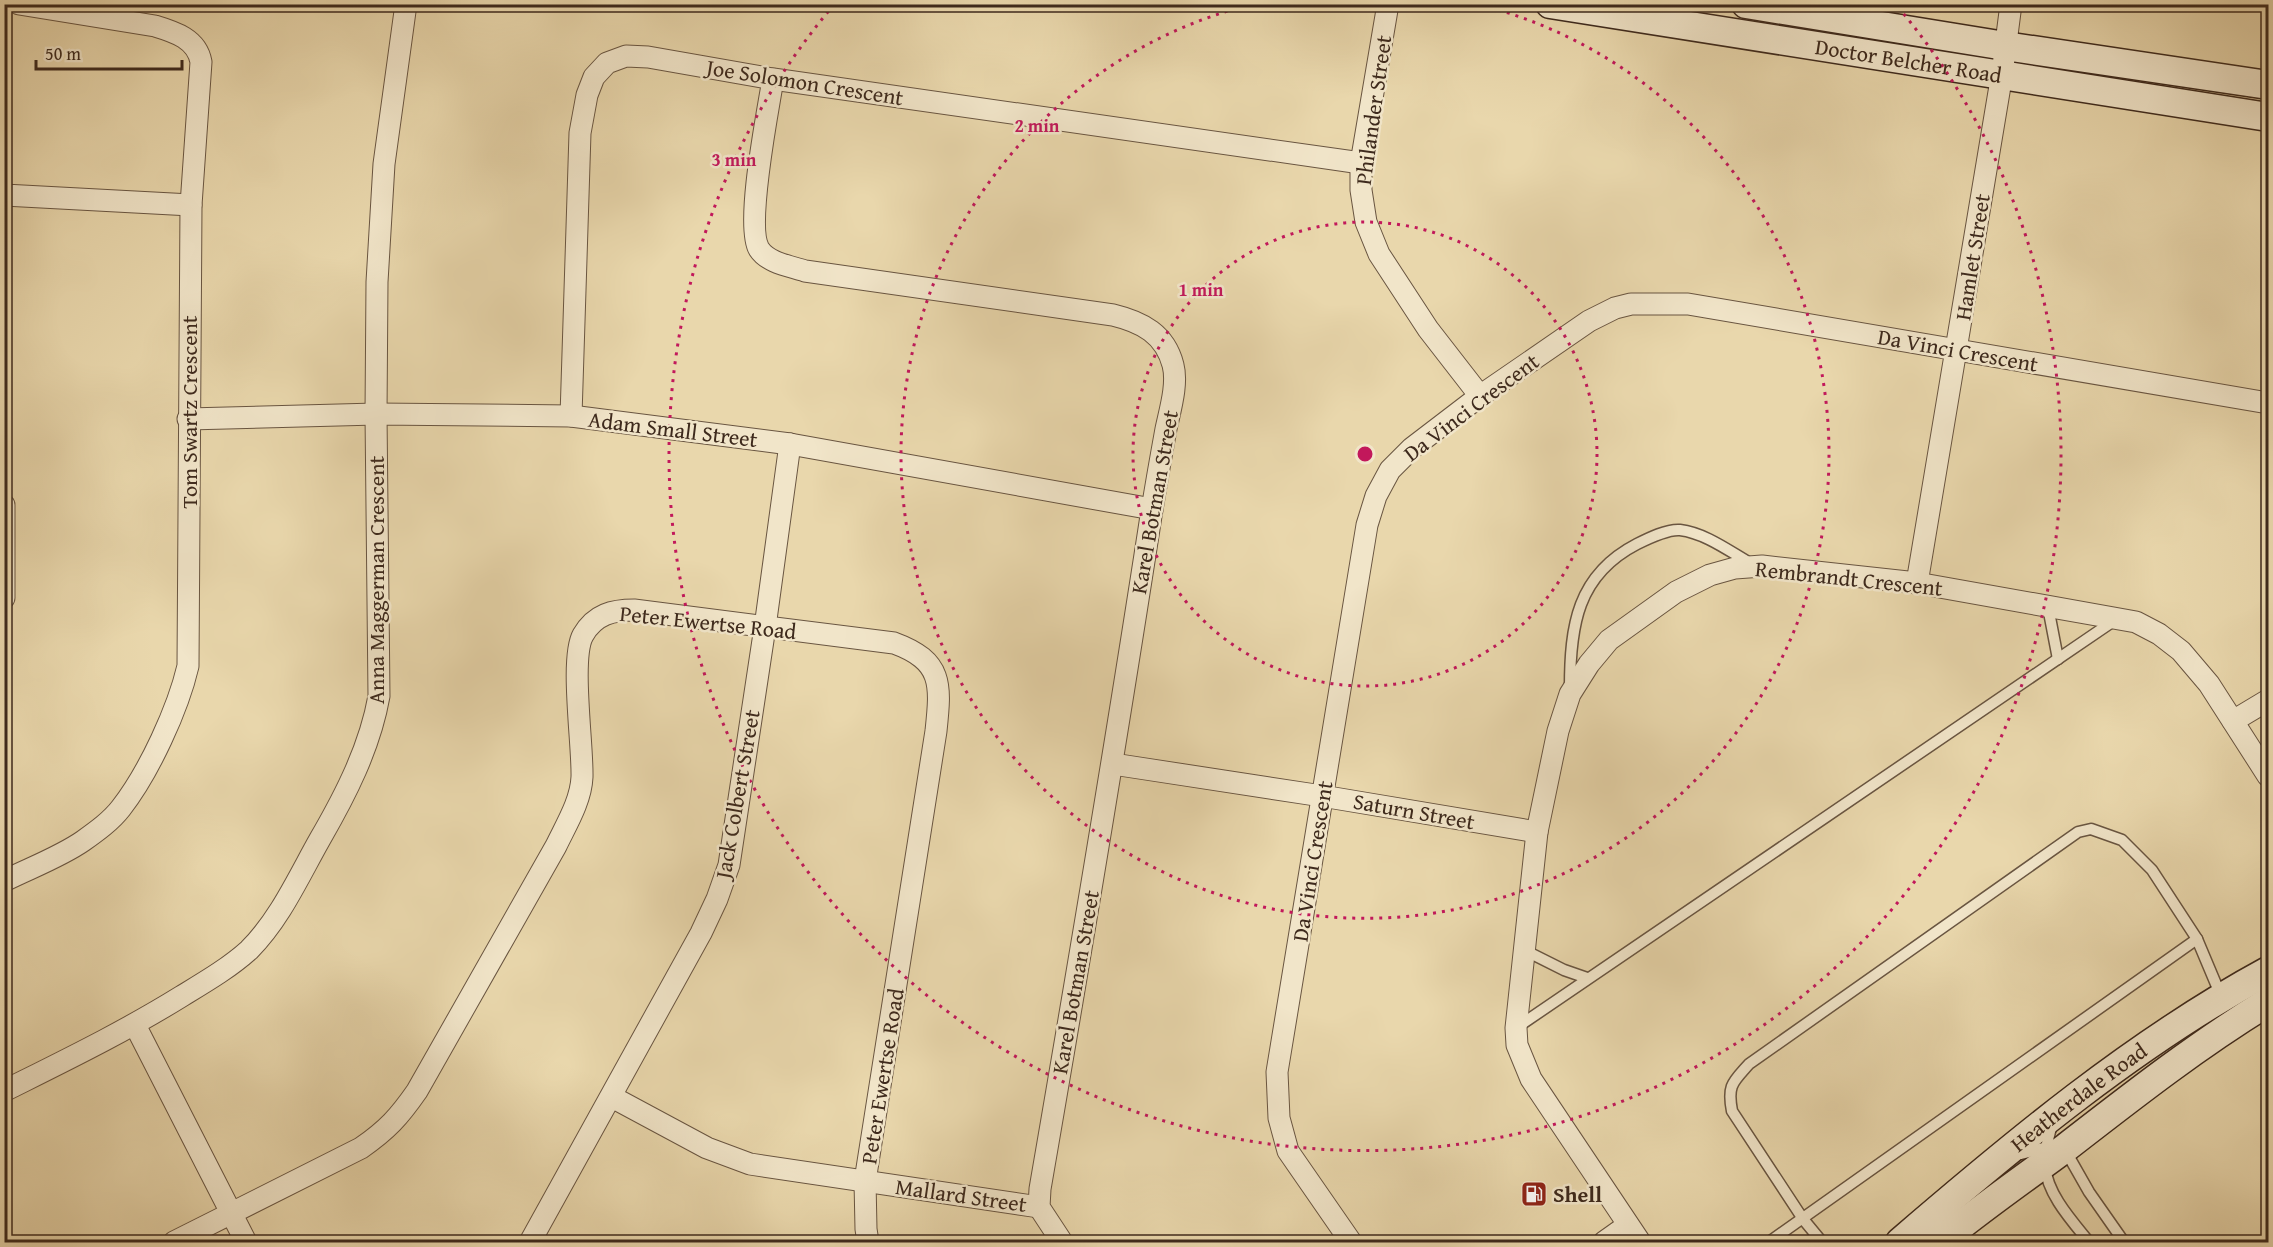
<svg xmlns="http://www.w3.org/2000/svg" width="2273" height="1247" font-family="'Gentium Book Plus',serif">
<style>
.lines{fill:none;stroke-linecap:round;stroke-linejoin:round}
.lane-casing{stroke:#695541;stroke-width:13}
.street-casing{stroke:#695541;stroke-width:23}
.secondary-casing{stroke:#3e2a1d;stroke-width:31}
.lane{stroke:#f1e5c9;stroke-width:10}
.street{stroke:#f1e5c9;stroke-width:21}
.secondary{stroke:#f1e5c9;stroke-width:28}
.ring{fill:none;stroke:#c2185b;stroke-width:3;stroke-dasharray:3 6}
.labels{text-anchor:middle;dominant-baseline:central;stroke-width:5;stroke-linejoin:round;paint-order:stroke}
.street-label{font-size:22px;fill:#3e2a1d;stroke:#f1e5c9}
.poi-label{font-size:22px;font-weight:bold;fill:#3e2a1d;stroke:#f1e5c9;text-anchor:start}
.centre{fill:#c2185b;stroke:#f1e5c9;stroke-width:3}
.ring-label{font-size:18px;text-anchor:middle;font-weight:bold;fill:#c2185b;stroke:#f1e5c9;stroke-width:5;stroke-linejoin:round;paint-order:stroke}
</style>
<rect width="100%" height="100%" fill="#e9d7ac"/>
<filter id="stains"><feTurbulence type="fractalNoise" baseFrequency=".00333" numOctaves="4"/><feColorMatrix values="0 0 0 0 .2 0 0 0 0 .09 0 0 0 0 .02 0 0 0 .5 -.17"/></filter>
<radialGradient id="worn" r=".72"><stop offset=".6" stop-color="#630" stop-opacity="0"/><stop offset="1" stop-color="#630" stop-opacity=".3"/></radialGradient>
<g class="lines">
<defs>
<g id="lane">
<polyline points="2048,607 2058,659"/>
<path d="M 1570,688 C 1570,626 1577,575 1637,544 C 1649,538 1667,529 1680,530 C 1705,533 1729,551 1750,563"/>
<polyline points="1524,950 1564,970 1587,978"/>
<polyline points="1516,1028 2115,620"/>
<path d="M 2052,1124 C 2049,1137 2043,1153 2045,1166 C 2047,1194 2072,1221 2089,1242"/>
<polyline points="2021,1154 2047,1147 2064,1148 2089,1192 2124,1242"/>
<polyline points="1769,1242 2197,939"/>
<path d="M 1822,1242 L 1803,1219 L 1732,1111 C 1727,1085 1733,1082 1749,1064 L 2078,832 L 2091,829 L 2122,840 L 2152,870 L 2197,939 L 2221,996"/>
</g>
<g id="street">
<polyline points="1388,4 1361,163 1361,190 1366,222 1379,254 1428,329 1480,396"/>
<path d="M 773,79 C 768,111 745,225 759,249 C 768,263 790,266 805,271 L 1113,315 C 1142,322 1165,334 1173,365 C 1178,384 1170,410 1166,429 C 1160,462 1154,496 1149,529 C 1115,749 1078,969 1040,1189 L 1039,1207 L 1062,1242"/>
<polyline points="4,195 191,205"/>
<polyline points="571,416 580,133 587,95 594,77 607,63 626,56 648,57 773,79 1361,163"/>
<polyline points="188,419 376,414 571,416 790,444 1152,509"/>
<polyline points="4,505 4,598"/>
<polyline points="1917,583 2002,74 2011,4"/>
<polyline points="2233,721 2268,700"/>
<polyline points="1113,764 1322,796 1537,832"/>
<path d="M 4,881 C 30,868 60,857 83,841 C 97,831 111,821 121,808 C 149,772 178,709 188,666 L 191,205 L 201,62 C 197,39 175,32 155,26 L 19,4"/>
<polyline points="135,1025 246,1242"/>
<path d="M 4,1091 C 64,1061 124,1032 182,996 C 205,982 229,968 249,950 C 280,919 299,876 320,839 C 346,794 370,747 379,696 L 376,414 L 377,282 L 384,164 L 406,4"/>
<polyline points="612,1097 707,1148 750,1164 1039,1207"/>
<path d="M 174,1242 L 361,1148 C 387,1130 399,1117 417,1091 L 556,846 C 566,825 581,801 582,777 C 583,746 570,658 583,635 C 595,614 613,610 634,610 L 894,643 C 943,661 941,684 936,731 L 865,1181 L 866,1229 L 868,1242"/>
<polyline points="530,1242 701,933 717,899 729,865 765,627 790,444"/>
<polyline points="1351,1242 1288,1151 1279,1118 1277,1072 1367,525 1376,496 1390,470 1412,448 1480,396 1589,321 1615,308 1631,304 1688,304 2268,403"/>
<polyline points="1604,1242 1628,1225"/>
<polyline points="1640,1242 1531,1079 1517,1045 1516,1028 1537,832 1558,731 1570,694 1589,664 1609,640 1676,592 1710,575 1735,568 1762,566 1917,583 2136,622 2159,634 2181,651 2209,684 2268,776"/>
</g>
<g id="secondary">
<path id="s1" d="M 1550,4 L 2268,117"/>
<polyline points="1746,4 2005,46 2268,85"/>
<path id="s2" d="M 1900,1242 C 2014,1144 2135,1043 2268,971"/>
<path d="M 1940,1242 C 1980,1209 2022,1180 2064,1149 C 2131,1097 2196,1046 2268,1002"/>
</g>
</defs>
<use href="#lane" class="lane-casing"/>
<use href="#street" class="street-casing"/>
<use href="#secondary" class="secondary-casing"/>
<use href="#lane" class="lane"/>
<use href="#street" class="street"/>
<use href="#secondary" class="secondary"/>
</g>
<g class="ring">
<circle cx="1365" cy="454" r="232"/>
<path d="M1481 5A464 464 0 1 1 1249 5"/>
<path d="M1898 7A696 696 0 1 1 832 7"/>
</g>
<defs>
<symbol id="fuel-square" viewBox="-11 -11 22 22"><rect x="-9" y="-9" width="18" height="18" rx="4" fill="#8f2418" stroke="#f1e5c9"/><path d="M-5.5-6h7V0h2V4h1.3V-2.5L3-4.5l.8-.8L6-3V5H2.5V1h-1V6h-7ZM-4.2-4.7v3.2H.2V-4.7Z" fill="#fff"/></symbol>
</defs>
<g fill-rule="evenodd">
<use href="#fuel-square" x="1519" y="1179" width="30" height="30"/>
</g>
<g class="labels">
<g class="street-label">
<text stroke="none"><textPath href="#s1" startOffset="363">Doctor Belcher Road</textPath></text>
<text transform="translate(805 82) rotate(9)">Joe Solomon Crescent</text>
<text transform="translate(1373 110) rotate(-82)">Philander Street</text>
<text transform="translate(1972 257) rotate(-81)">Hamlet Street</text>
<text transform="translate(1958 350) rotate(10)">Da Vinci Crescent</text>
<text transform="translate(1471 407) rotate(-37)">Da Vinci Crescent</text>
<text transform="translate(189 412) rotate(-90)">Tom Swartz Crescent</text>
<text transform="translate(673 429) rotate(7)">Adam Small Street</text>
<text transform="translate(1154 502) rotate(-80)">Karel Botman Street</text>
<text transform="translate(1849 578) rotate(6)">Rembrandt Crescent</text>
<text transform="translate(376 580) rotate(-90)">Anna Maggerman Crescent</text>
<text transform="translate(708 622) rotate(6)">Peter Ewertse Road</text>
<text transform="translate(737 794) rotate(-80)">Jack Colbert Street</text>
<text transform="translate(1414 811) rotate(10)">Saturn Street</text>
<text transform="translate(1312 861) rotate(-81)">Da Vinci Crescent</text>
<text transform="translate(1075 982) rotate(-80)">Karel Botman Street</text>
<text transform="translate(882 1076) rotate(-81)">Peter Ewertse Road</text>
<text stroke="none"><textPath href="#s2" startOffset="230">Heatherdale Road</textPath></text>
<text transform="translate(961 1195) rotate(8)">Mallard Street</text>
</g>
<g class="poi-label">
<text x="1553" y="1194">Shell</text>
</g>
</g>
<circle cx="1365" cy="454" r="9" class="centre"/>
<g class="ring-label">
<text x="1037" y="132">2 min</text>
<text x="734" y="166">3 min</text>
<text x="1201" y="296">1 min</text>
</g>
<rect width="2273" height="1247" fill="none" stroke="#e9d7ac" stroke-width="24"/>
<rect x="6" y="6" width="2261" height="1235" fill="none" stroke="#3e2a1d" stroke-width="3"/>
<rect x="12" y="12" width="2249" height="1223" fill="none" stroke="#3e2a1d" stroke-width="1.5"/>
<path d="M36 60v9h146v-9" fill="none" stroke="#3e2a1d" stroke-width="3"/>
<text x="45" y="60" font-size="18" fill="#3e2a1d" stroke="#f1e5c9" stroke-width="4.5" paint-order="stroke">50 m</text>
<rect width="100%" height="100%" filter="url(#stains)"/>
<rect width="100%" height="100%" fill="url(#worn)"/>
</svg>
